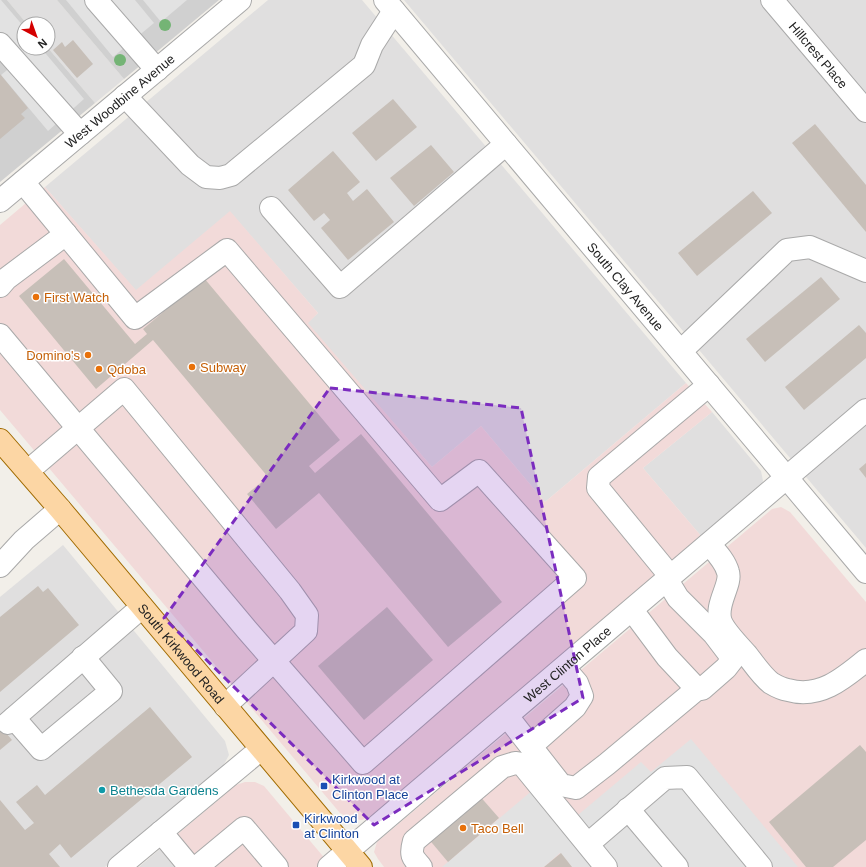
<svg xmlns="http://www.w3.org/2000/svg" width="866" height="867" font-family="Arial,sans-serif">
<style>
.residential{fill:#e0dfdf}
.commercial{fill:#f2dad9}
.religious{fill:#d0d0d0}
.parking{fill:#e2e2e2}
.building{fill:#c7bfb8}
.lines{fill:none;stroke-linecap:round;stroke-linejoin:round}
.minor-casing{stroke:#a9a9a9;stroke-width:24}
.major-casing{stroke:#a06b00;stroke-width:24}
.minor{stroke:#fff;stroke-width:22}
.major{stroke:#fcd6a4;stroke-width:22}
.tree{fill:#74b475}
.marked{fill:#7b2cbf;fill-opacity:0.2;stroke:#7b2cbf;stroke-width:3;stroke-dasharray:8 5;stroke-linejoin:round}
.food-dot{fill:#e8710a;stroke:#fff;stroke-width:1.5}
.transit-dot{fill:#1a4fb4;stroke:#fff;stroke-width:1.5}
.culture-dot{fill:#0f9aa8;stroke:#fff;stroke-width:1.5}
.labels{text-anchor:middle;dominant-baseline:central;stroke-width:3;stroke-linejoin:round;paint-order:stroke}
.street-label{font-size:13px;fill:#222;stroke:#fff}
.food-label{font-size:13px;fill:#c56008;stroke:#fff;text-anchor:start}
.transit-label{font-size:13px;fill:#164399;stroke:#fff;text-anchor:start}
.culture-label{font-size:13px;fill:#0d838f;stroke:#fff;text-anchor:start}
</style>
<rect width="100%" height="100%" fill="#f2efe9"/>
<g class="residential">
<polygon points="7,0 57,0 124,79 95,103 48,48 48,24 27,24"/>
<polygon points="268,0 362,0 686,383 545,502 481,426 432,467 307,323 318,313 230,212 136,291 45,187"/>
<polygon points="404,0 762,0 837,88 866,123 866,548"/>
<polygon points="783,0 866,0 866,98"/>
<polygon points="712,412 761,471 763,481 759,489 702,537 643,468"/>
<polygon points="63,545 225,741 229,755 223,766 214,777 105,867 0,867 0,597"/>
<polygon points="160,849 175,867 139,867"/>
</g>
<g class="commercial">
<polygon points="45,187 136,290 230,211 318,313 308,323 432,467 481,426 545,502 686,383 712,412 643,468 702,537 377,813 362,820 352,819 340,813 0,410 0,225"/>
<polygon points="781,507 790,512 866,602 866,867 384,867 378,859 374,852 377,842 772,509"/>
<polygon points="245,782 255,782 264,786 332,867 175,867 160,849 236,785"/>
</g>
<g class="religious">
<polygon points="0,0 7,0 27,24 24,24 24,48 48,48 95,103 0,182"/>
<polygon points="57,0 219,0 124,79"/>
</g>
<g class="parking">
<polygon points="0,0 1,0 24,27 24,48 41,48 84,99 48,131 1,75 12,66 0,59"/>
<polygon points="66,0 135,0 154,23 113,57"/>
<polygon points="143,0 187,0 161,22"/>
<polygon points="691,739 798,867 572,867 560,853 544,867 442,867 547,778 578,815 641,762 651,772"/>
</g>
<g class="building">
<polygon points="73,40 93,64 77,78 53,50 62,42 65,47"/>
<polygon points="0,74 28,108 21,114 25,118 0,139"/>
<polygon points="393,99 417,127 376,161 352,133"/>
<polygon points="815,124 866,185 866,232 792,143"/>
<polygon points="431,145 454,172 414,206 390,178"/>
<polygon points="333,151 360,182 347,193 353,201 367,189 394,222 348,260 321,228 330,220 324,213 314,221 288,190"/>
<polygon points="753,191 772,213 697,276 678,253"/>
<polygon points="64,259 135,344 147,334 143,329 204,278 340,440 309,466 315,473 361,434 502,602 448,647 319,493 276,529 247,494 268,477 153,340 96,389 19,296"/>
<polygon points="821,277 840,299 765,362 746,339"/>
<polygon points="859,325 866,333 866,358 804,410 785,387"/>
<polygon points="866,463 866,478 859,469"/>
<polygon points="38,586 43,592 48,588 79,625 0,692 0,617"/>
<polygon points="387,607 433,660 364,720 318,666"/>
<polygon points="150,707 192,757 71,858 60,844 49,854 60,867 0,867 0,800 25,830 34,823 16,802 37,785 45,795"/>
<polygon points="0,726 12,740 0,750"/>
<polygon points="860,745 866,752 866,840 833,867 806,867 769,822"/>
<polygon points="478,794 499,818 448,862 427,837"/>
<polygon points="561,853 572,867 544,867"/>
</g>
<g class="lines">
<defs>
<g id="minor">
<polyline points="96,0 157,70"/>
<path id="s1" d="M 385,0 L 866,572"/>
<path id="s2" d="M 772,0 L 866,111"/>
<polyline points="0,44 80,134"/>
<polyline points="125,96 190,165 206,177 220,178 231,175 364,65 372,45 394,11"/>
<path id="s3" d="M 0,201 L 240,0"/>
<polyline points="271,208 340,287 506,144"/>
<polyline points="0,286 6,279 66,234"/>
<polyline points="0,335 247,630 363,763 575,578 479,471 440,500 227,250 135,318 23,182"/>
<polyline points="681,351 787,250 810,247 866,271"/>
<polyline points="28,471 124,389 290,591 307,615 306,631 225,706"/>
<path d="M 709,544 C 716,552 725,561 728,572 C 732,585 714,605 721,622 C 725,632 740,647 747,655 C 754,664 762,676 771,683 C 776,686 782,689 788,690 C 819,699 843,679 866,660"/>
<polyline points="0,566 24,540 60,509"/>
<polyline points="671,577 598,488 599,477 709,385"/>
<polyline points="632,610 667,657 697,689 702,689 726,668 733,659 714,634 678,598 667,580"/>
<polyline points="507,716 561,785 576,788 607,764 697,689"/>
<polyline points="14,718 41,749 111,691 83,657"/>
<polyline points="8,723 142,607"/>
<polyline points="531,746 575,707 582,696 577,683 564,668"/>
<polyline points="628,809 677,867"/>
<polyline points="161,832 190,867"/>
<polyline points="588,844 665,778 687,777 761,867"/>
<polyline points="119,867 261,749"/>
<polyline points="197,867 244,828 277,867"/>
<path id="s4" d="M 329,867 L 866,410"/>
<path d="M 421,867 C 412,857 410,855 414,841 L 502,767 L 515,763 L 522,764 L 606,867"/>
</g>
<g id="major">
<path id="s5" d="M 0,440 L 60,509 L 361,867"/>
</g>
</defs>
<use href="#minor" class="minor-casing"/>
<use href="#major" class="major-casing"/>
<use href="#minor" class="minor"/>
<use href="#major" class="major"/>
</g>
<g class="tree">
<circle cx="165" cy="25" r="6"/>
<circle cx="120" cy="60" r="6"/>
</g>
<path class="marked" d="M 330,388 L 521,408 L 583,698 L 374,825 L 164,618 Z"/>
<g class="food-dot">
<circle cx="36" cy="297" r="4"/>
<circle cx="88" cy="355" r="4"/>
<circle cx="192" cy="367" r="4"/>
<circle cx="99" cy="369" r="4"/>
<circle cx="463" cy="828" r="4"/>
</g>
<g class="transit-dot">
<rect x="320" y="782" width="8" height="8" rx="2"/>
<rect x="292" y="821" width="8" height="8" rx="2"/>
</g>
<circle class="culture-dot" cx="102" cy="790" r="4"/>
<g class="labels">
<g class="street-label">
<text stroke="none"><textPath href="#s2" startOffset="72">Hillcrest Place</textPath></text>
<text stroke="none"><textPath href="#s3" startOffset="156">West Woodbine Avenue</textPath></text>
<text stroke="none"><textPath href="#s1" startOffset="374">South Clay Avenue</textPath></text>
<text stroke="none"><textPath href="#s5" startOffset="280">South Kirkwood Road</textPath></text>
<text stroke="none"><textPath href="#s4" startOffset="313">West Clinton Place</textPath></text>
</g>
<g class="food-label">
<text x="44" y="297">First Watch</text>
<text x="80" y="355" text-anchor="end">Domino's</text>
<text x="200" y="367">Subway</text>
<text x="107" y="369">Qdoba</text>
<text x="471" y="828">Taco Bell</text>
</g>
<g class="transit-label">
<text x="332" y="779">Kirkwood at<tspan x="332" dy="15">Clinton Place</tspan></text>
<text x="304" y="818">Kirkwood<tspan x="304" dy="15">at Clinton</tspan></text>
</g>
<g class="culture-label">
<text x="110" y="790">Bethesda Gardens</text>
</g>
</g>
<g transform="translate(36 36) rotate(139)"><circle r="19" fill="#ffffff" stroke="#a7a7a7"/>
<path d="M0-3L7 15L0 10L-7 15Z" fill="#d40000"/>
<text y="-6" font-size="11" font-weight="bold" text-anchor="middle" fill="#222222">N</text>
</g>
</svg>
